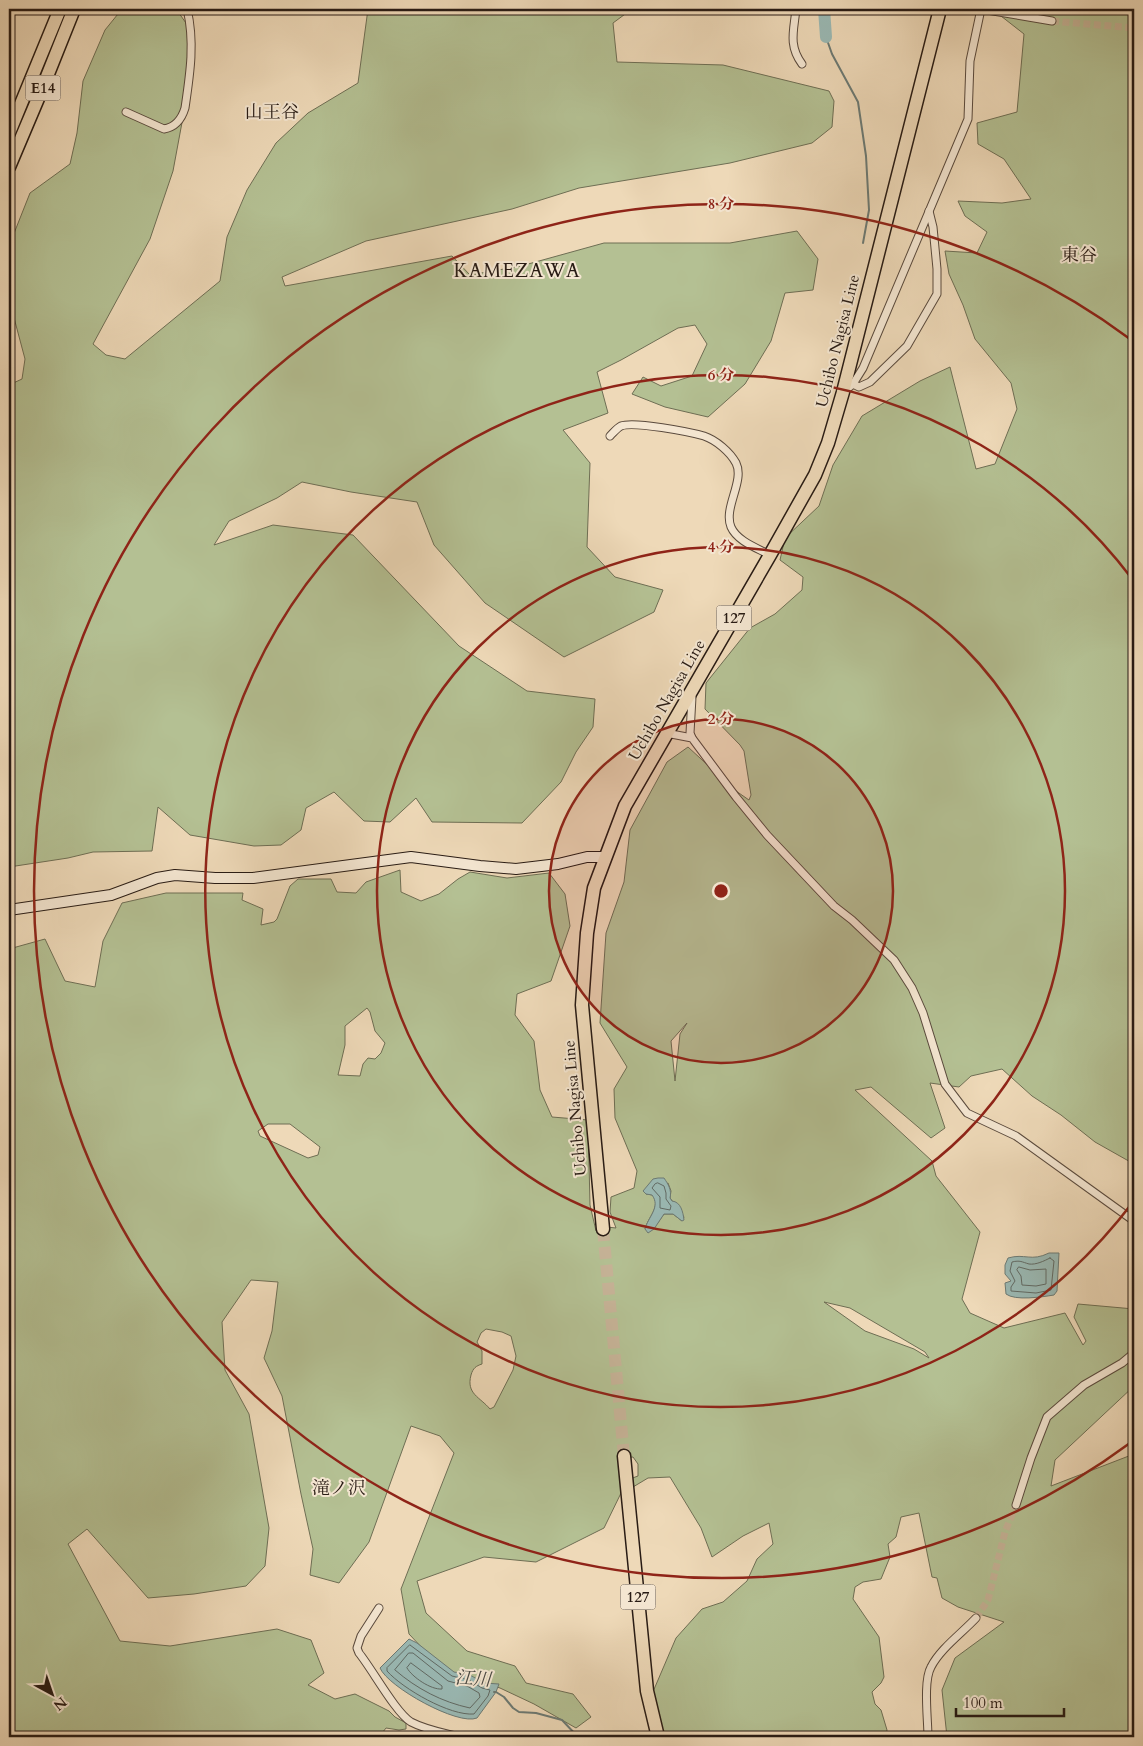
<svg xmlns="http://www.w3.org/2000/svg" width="1143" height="1746" font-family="Cardo,'Noto Serif JP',serif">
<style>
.green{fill:#b4c093;stroke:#6e6e54;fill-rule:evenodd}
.water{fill:#9ab9b4;stroke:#6c7a74}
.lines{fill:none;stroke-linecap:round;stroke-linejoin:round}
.shore{stroke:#616a64;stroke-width:1}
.stream{stroke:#6c7a74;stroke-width:2}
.river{stroke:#9ab9b4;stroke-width:12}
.street-tunnel{stroke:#c6b397;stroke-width:7;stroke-dasharray:7 3.5;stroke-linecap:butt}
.highway-tunnel{stroke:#c6b397;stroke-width:12;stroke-dasharray:12 6;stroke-linecap:butt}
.street-casing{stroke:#5a4a3d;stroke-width:9}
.secondary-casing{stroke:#281b14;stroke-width:12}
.highway-casing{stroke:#281b14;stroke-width:15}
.street{stroke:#f4e6d1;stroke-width:7}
.secondary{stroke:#f4e6d1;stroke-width:10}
.highway{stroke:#eed9b8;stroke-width:12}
.ring{fill:none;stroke:#8f2418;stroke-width:2.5}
.labels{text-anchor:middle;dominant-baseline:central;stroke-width:4;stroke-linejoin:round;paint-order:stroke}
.shield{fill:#f4e6d1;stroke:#65584d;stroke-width:1}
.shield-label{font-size:15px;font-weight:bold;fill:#281b14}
.street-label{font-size:16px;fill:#281b14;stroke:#f4e6d1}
.neighbourhood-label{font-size:18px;fill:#281b14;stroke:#f4e6d1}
.water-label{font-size:18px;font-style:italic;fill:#4a4a44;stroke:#f4e6d1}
.quarter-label{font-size:19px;letter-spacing:1px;fill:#281b14;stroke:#f4e6d1}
.centre{fill:#8f2418;stroke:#f4e6d1;stroke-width:2.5}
.ring-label{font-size:15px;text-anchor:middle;font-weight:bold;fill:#8f2418;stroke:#f4e6d1;stroke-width:4;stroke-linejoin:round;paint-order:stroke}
</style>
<rect width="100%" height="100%" fill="#eed9b8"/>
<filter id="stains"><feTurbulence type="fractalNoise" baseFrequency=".004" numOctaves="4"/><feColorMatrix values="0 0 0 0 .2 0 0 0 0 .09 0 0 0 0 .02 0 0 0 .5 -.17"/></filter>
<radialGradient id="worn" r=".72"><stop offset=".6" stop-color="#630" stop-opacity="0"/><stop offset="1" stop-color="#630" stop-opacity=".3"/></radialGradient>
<g class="green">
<polygon points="122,9 176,9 191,30 191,74 173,171 150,239 93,344 106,355 125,359 220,281 227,237 247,190 276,143 308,113 358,83 368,9 632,9 613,23 617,62 723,65 829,91 834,101 832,127 812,143 730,163 579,188 512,209 366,241 282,277 285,286 452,256 470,275 521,266 604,243 730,243 797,231 818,259 813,290 785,293 771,341 745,384 708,417 665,407 632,394 643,377 661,386 692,376 707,344 695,325 678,328 621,360 597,372 608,413 563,430 590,463 587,547 615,577 663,590 654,612 564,657 485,603 434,545 417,502 351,492 302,482 277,498 229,521 214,545 273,525 353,535 459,646 527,691 595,699 593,727 576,752 561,782 522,823 432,822 416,798 390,822 364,821 334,792 306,808 301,830 281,845 254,846 190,835 158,807 152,851 93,852 68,858 9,867 9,385 22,379 25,359 9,299 9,246 30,193 70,164 77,133 83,81 105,30"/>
<path d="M 992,9 L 1134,9 L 1134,1164 L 1095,1142 L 1061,1115 L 1032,1096 L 1002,1069 L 971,1076 L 959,1087 L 930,1083 L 945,1128 L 931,1138 L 871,1087 L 855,1090 L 932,1161 L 936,1176 L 980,1232 L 962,1299 L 970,1313 L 1004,1328 L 1065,1313 L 1083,1345 L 1086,1341 L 1074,1317 L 1078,1304 L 1134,1309 L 1134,1386 L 1055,1460 L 1051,1486 L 1134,1454 L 1134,1737 L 947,1737 L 942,1690 L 955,1658 L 1004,1622 L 958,1607 L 942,1598 L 937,1578 L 932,1577 L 919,1513 L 901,1517 L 896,1537 L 888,1544 L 890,1557 L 881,1579 L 863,1582 L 855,1587 L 853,1599 L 879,1637 L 884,1677 L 881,1683 L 872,1692 L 875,1704 L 881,1710 L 887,1730 L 886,1737 L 663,1737 L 652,1694 L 676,1638 L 702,1609 L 723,1602 L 747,1581 L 757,1559 L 773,1544 L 769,1523 L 743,1536 L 712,1557 L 701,1528 L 670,1477 L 648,1478 L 633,1487 L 630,1479 L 638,1476 L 638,1464 L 633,1457 L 622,1458 L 623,1489 L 604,1528 L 536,1562 L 484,1557 L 417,1581 L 426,1613 L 467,1651 L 515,1666 L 526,1683 L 573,1694 L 591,1717 L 576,1728 L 534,1704 L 500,1688 L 443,1670 L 409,1634 L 401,1589 L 454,1453 L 440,1436 L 411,1426 L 369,1542 L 339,1583 L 310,1575 L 313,1549 L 301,1494 L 282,1396 L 264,1358 L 272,1331 L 278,1282 L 251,1280 L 222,1322 L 225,1370 L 249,1414 L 269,1528 L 265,1566 L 246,1586 L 194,1594 L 148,1598 L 87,1529 L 68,1544 L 120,1641 L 170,1646 L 277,1629 L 311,1640 L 324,1673 L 308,1685 L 335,1699 L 355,1694 L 389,1711 L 395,1717 L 406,1723 L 406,1729 L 399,1730 L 386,1728 L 379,1737 L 9,1737 L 9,949 L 45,939 L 65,981 L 95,987 L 103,941 L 122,903 L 166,893 L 243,893 L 242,900 L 263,909 L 261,925 L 274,922 L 277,919 L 290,886 L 298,879 L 331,879 L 337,892 L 356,893 L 366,882 L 400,870 L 401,892 L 421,901 L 439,894 L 458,879 L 470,872 L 507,878 L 549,873 L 565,894 L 570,926 L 551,981 L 517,994 L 515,1015 L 534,1041 L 540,1090 L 552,1117 L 588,1120 L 590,1205 L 596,1231 L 607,1227 L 616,1228 L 610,1212 L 611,1197 L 634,1188 L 637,1171 L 615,1118 L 614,1089 L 627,1067 L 600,1023 L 606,933 L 624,882 L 630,830 L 667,762 L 688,747 L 736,791 L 749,800 L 751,795 L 744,751 L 740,745 L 705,709 L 706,683 L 750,628 L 775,614 L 802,590 L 803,577 L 780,560 L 785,538 L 819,506 L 833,465 L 862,416 L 920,381 L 950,367 L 976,469 L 995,464 L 1017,409 L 1011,383 L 975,339 L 963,305 L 949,274 L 945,251 L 977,253 L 987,232 L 965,216 L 958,201 L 1002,203 L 1031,199 L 1004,159 L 978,144 L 977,123 L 1017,112 L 1024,34 ZM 367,1008 L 370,1012 L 375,1031 L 385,1043 L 381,1053 L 375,1059 L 368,1058 L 363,1064 L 360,1076 L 338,1075 L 345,1045 L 345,1026 ZM 687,1023 L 680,1034 L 675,1081 L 671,1041 ZM 268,1124 L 290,1124 L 320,1147 L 318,1155 L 308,1158 L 260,1136 L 258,1131 ZM 668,1183 L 671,1191 L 670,1198 L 684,1217 L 682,1221 L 673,1214 L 664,1214 L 657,1224 L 645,1229 C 648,1217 661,1207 653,1195 L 646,1194 ZM 824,1302 L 850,1308 L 925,1352 L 929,1358 L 914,1349 L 865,1331 ZM 486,1329 L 502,1332 L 511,1336 L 516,1356 L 513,1370 L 494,1407 L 490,1409 C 480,1397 466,1394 471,1375 C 473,1368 476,1366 482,1364 L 482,1351 L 477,1342 L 481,1333 Z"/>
</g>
<g class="water">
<path d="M 658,1178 L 664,1178 C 668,1184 672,1190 670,1198 L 672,1201 C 681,1202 683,1212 684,1220 L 682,1221 L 673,1214 L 664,1214 L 654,1229 L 648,1233 L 645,1229 C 648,1217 661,1207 652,1195 L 646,1194 L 643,1191 L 653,1179 Z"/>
<path d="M 1049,1253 L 1059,1253 L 1057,1291 L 1054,1295 C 1042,1297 1015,1301 1006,1294 L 1005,1283 L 1011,1281 L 1005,1274 L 1005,1265 L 1008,1258 C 1025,1253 1031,1262 1049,1253 Z"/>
<path d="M 409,1639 L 417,1643 L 454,1672 L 470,1675 L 484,1683 L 499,1684 L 496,1692 L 477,1718 C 458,1726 388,1687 380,1668 Z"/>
</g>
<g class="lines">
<g class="shore">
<polygon points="658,1183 664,1186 666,1193 666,1199 671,1206 670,1210 660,1208 660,1197 652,1188 655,1184"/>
<path d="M 1050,1258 L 1054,1261 L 1051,1290 L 1036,1293 L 1011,1291 L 1011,1287 L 1015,1281 L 1010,1271 L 1012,1262 C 1020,1260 1022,1262 1029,1264 C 1036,1265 1044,1261 1050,1258 Z"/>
<polygon points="1019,1267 1030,1270 1046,1269 1046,1284 1036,1286 1022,1285 1021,1276 1017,1270"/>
<path d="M 410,1645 L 452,1676 L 469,1680 L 482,1688 L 490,1690 L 488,1696 L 474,1714 C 450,1716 403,1689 387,1671 L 387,1668 Z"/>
<path d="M 409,1653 L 413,1653 L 448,1681 L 467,1686 L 479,1693 L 480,1697 L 470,1708 C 442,1702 417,1689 395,1670 Z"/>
<path d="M 411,1663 L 442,1686 L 442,1689 C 431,1690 412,1677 407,1668 Z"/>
</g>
<g class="stream">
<polyline points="826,37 832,54 858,102 866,156 869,210 863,243"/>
<polyline points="494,1692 496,1692 504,1697 513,1708 519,1712 536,1713 562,1720 578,1737"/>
</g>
<polyline class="river" points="824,9 826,37"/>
<g class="street-tunnel">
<polyline points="1052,21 1134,28"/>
<polyline points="976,1618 988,1600 1005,1532 1016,1505"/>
</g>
<polyline class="highway-tunnel" points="603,1229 624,1456"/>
<defs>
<g id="street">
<path d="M 796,9 C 794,30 788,45 802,64"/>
<polyline points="981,9 1052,21"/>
<path d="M 126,112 L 164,129 C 176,127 182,118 185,108 C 190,74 195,42 187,9"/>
<polyline points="853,384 859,387 870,382 907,346 937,294 937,269 933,227 929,211"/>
<polyline points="844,392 853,384 863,368 968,119 970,61 981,9"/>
<path d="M 610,436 C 614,432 617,428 621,426 C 634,421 690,432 704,436 C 716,440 730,452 736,463 C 745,481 723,508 731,527 C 737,541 757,548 770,555"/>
<polyline points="692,697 690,733 692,738"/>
<polyline points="666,733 692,738 736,797 767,835 834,906 852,920 894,960 912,988 923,1013 945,1084 967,1113 1016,1136 1134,1221"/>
<polyline points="1016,1505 1031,1458 1047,1417 1084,1385 1122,1363 1134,1353"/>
<path d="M 379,1608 L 361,1636 L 357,1648 L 359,1653 C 372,1669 396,1713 411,1722 C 426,1730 444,1733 460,1737"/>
<path d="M 928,1737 C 928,1720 923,1681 931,1667 C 940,1649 962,1633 976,1618"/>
</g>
<polyline id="secondary" points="9,910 111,895 157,878 175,875 215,878 253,878 411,857 480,866 516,869 558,864 587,857 605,857"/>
<g id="highway">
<polyline points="9,133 60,9"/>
<polyline points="9,167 42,89 74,9"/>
<polyline points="603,1229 582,1005 587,933 594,888 625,806 770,555 815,475 828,443 843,392 940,9"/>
<polyline points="624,1456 647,1691 658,1737"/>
</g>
</defs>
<use href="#street" class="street-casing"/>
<use href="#secondary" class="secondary-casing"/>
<use href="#highway" class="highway-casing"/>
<use href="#street" class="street"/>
<use href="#secondary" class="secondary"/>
<use href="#highway" class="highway"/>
</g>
<circle cx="721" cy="891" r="172" fill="#8f2418" fill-opacity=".12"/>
<g class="ring">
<circle cx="721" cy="891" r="172"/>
<circle cx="721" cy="891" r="344"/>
<path d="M1133 1202A516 516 0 1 1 1133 580"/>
<path d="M1130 1443A687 687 0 1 1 1130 339"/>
</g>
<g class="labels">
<g class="shield">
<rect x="25.5" y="75.5" width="35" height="25" rx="4"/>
<rect x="716.5" y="605.5" width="35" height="25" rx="4"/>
<rect x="620.5" y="1584.5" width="35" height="25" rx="4"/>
</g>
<g class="shield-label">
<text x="43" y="88">E14</text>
<text x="734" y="618">127</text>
<text x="638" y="1597">127</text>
</g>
<g class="street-label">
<text transform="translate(838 341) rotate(-76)">Uchibo Nagisa Line</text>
<text transform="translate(667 700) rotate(-60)">Uchibo Nagisa Line</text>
<text transform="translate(575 1108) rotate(-95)">Uchibo Nagisa Line</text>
</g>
<g class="neighbourhood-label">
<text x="272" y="112">山王谷</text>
<text x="1079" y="255">東谷</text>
<text x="339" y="1488">滝ノ沢</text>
</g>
<g class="water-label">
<text transform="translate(473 1679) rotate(4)">江川</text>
</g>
<g class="quarter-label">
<text x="517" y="271">KAMEZAWA</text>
</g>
</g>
<circle cx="721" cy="891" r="8" class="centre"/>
<g class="ring-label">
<text x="721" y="209">8 分</text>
<text x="721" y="380">6 分</text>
<text x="721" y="552">4 分</text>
<text x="721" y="724">2 分</text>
</g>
<rect width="1143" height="1746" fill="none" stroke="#eed9b8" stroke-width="30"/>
<rect x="10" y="10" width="1123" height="1726" fill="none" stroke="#281b14" stroke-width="2.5"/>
<rect x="15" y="15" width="1113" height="1716" fill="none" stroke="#281b14"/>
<g transform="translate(52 1694) rotate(140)" stroke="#f4e6d1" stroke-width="4" paint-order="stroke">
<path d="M0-4L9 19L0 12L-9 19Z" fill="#281b14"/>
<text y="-8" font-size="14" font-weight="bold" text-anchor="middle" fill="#281b14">N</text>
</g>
<path d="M956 1708v8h108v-8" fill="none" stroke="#281b14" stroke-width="2.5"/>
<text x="963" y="1708" font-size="15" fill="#281b14" stroke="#f4e6d1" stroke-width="4" paint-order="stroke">100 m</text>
<rect width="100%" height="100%" filter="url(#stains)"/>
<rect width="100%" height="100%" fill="url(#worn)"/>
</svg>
